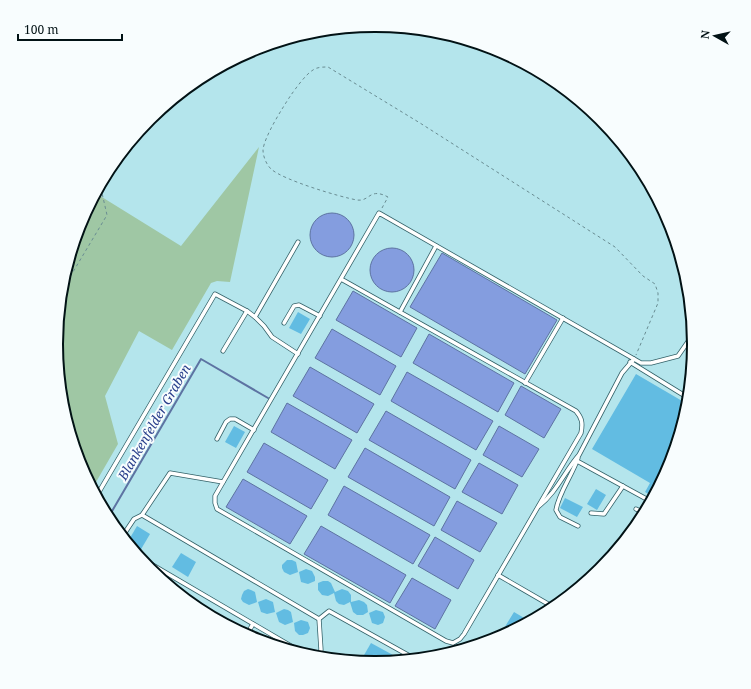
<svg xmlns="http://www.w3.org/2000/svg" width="751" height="689" font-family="'Noto Serif',serif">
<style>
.green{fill:#9fc7a4}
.water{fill:#849ddf;stroke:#5d73a2}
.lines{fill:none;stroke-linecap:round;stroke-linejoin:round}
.stream{stroke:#5d73a2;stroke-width:2}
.building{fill:#62bce2}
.lane-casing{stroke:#336168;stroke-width:5}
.path{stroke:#698c92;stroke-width:1;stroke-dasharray:3 3;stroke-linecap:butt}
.lane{stroke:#fff;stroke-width:3.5}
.labels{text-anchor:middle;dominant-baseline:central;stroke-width:4;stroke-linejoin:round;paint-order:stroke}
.water-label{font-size:13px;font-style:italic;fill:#293f8c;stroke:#f8fdfe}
.rim{fill:none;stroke:#021215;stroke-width:2}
</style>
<rect width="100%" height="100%" fill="#b4e5ec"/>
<polygon class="green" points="259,147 230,282 217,281 211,283 172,350 139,331 105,396 118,444 92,489 80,467 62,407 56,344 62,282 80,222 97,194 181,246"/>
<g class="water">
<circle cx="332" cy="235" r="22"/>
<circle cx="392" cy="270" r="22"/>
<polygon points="442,253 557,320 525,374 410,307"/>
<polygon points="353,291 417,328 401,357 336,320"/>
<polygon points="332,329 396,366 380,395 315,358"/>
<polygon points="429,334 514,383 498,412 413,363"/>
<polygon points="310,367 374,404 357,433 293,396"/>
<polygon points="407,372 493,421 476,450 391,401"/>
<polygon points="521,386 561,409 544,438 505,415"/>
<polygon points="287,403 352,440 335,469 271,432"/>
<polygon points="386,411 471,460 455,489 369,440"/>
<polygon points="499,426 539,449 522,477 483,455"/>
<polygon points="264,443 328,480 311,509 247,472"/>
<polygon points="365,448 450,497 434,526 348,477"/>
<polygon points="479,463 518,485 502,514 462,492"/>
<polygon points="243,479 307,516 290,544 226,507"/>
<polygon points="344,486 430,535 413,564 328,515"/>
<polygon points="457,501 497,523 480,552 441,530"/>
<polygon points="321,526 406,575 390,603 304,554"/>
<polygon points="435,537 474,560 458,589 418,566"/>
<polygon points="412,578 451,600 435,629 395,606"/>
</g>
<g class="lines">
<polyline class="stream" points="108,518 201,359 268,398"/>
</g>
<g class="building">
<polygon points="298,312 310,319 301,334 289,328"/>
<polygon points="636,374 689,405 671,467 654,497 645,492 650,483 592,449"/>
<polygon points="234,426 245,432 236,448 225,442"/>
<polygon points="596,489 606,495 597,510 587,504"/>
<polygon points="565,498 583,507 577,517 560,508"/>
<polygon points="137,526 150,534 140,551 127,543"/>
<polygon points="181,553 196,562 188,577 172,567"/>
<polygon points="287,560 292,560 296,562 298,572 290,575 284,572 282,568 282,565"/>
<polygon points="306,569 312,571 315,577 315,581 308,584 301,582 299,572"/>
<polygon points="323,581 328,581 331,583 335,592 342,589 348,591 351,595 351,602 359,600 364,602 367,605 368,612 363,615 357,615 353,612 350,602 344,605 339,604 336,601 334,593 328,596 322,595 318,590 318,583"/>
<polygon points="248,589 251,590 255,592 257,602 249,605 243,602 241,599 242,595 244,591"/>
<polygon points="266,599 273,602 275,612 267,614 261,612 258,602"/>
<polygon points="284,609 288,610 291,612 293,622 285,625 279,622 276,613"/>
<polygon points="376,610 383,612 385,617 383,623 378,625 372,623 369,613"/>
<polygon points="514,612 531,622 493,641 500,629 503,630"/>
<polygon points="301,620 308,622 310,628 308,633 303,635 299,635 295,631 294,623"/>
<polygon points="371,643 404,661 375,664 360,662"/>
</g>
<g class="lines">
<defs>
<g id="lane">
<path d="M 341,279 L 576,411 C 582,418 583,423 581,433 L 464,634 L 460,639 L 453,643 L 446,641 L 217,509 L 215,503 L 215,496 L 379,213 L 641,363 L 651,363 L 678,356 L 694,333"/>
<polyline points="400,312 436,246"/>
<polyline points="255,317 264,326 272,337 298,354"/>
<polyline points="284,323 294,306 299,305 320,316"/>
<polyline points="223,351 247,311"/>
<polyline points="630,362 690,399"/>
<polyline points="525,383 563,318"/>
<polyline points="217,439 226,422 230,419 235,419 254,430"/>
<polyline points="577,461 652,502"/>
<polyline points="96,497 215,294 247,311 255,317 298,242"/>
<path d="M 539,506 C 556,493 565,471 579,455 L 622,373 L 634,359"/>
<polyline points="636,509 646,514"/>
<polyline points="591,513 604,514 623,486"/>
<polyline points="142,515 319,619"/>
<path d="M 578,526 L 560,517 L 556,510 C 559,492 572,476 578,458"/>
<polyline points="122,537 134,519 142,515 170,473 223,482"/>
<polyline points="139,557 308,656"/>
<polyline points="498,575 555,608"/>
<polyline points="246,636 253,624"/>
<polyline points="316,658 321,650 319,619 329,611 417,660"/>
</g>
</defs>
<use href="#lane" class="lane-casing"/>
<g class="path">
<path d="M 382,208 L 388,197 C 369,187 370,202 357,200 C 340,197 283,180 271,169 C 266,164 263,156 263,150 C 264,137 283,107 291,95 C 296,88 306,74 313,70 C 317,67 323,67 328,67 L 420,123 L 615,247 L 643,276 L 655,284 L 658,293 L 658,303 L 636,355"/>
<polyline points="80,225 143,127"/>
<polyline points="61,292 107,215 102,193"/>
</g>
<use href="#lane" class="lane"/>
</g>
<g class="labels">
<g class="water-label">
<text transform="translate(154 422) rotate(-60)">Blankenfelder Graben</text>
</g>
</g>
<path d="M0 0H751V689H0ZM63 344a312 312 0 1 1 624 0a312 312 0 1 1-624 0Z" fill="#f8fdfe" fill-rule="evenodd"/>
<path class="rim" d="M63 344a312 312 0 1 1 624 0a312 312 0 1 1-624 0Z"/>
<g transform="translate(715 36) rotate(278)" stroke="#f8fdfe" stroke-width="3" paint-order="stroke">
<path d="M0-3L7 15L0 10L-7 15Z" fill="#021215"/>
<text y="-6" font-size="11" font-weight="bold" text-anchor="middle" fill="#021215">N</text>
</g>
<path d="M18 34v6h104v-6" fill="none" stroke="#021215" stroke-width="2"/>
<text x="24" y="34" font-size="12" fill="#021215" stroke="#f8fdfe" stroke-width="3" paint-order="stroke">100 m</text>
</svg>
